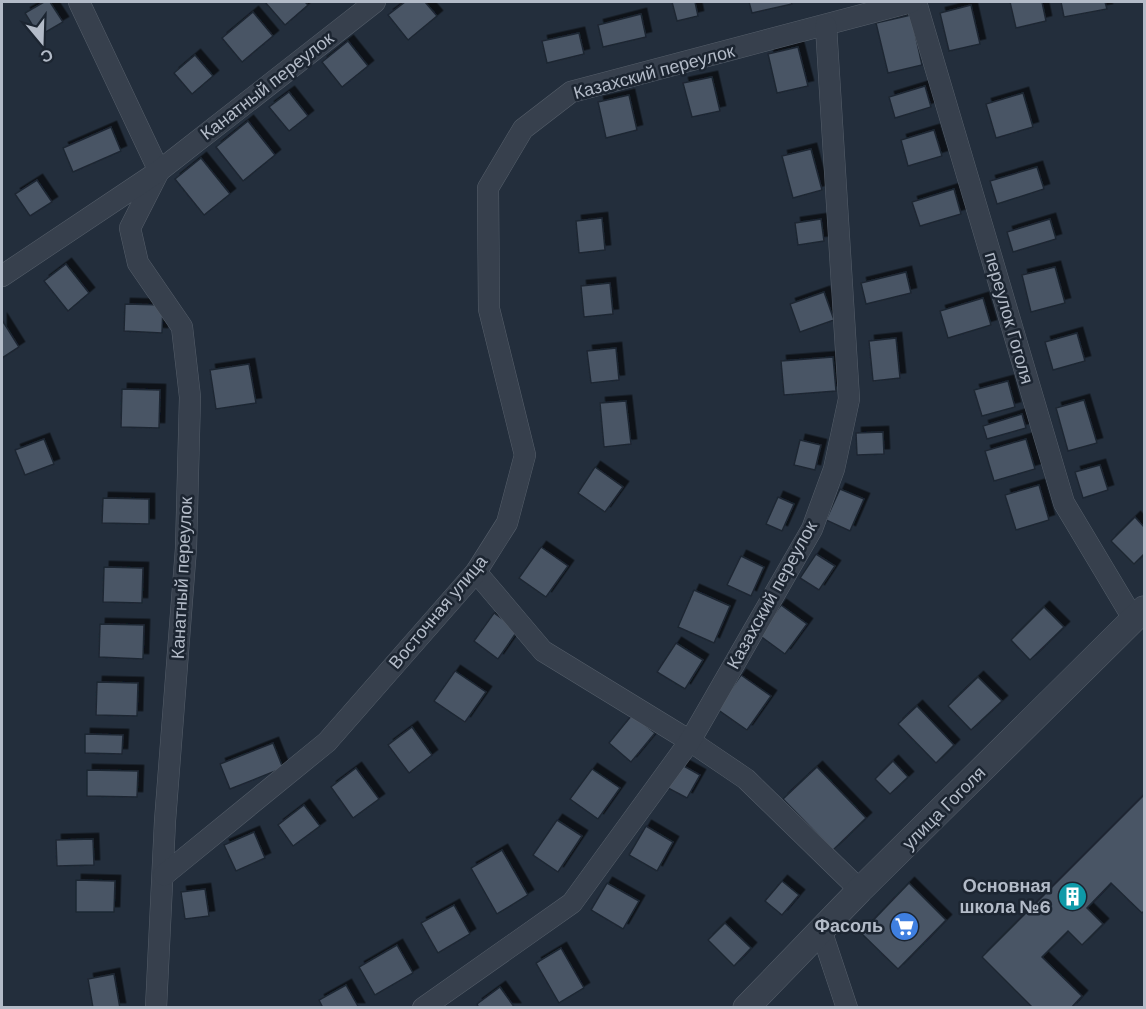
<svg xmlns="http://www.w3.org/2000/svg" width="1146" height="1009" font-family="'DM Sans',sans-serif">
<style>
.building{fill:#495565;stroke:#1e2733;stroke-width:1.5;filter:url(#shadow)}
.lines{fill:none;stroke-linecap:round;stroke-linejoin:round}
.minor-casing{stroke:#555e6a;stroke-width:22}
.tertiary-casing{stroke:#555e6a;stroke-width:27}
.minor{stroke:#37404d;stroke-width:21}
.tertiary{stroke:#37404d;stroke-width:26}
.labels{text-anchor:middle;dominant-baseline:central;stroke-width:5;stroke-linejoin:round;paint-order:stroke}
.street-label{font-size:18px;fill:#b3bbc8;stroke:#1c2531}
.poi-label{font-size:18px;font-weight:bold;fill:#b3bbc8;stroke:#1c2531;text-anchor:end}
</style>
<defs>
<filter id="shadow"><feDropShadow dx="5.5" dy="-5.5" stdDeviation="0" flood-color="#0009"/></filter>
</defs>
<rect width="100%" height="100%" fill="#232e3c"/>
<g class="building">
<polygon points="44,2 50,2 63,22 39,36 25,13"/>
<polygon points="265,2 305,2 308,5 285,25"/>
<polygon points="405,2 425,2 437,16 408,40 388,15"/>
<polygon points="672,2 695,2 698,16 677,21"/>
<polygon points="749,2 791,2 792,4 752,13"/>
<polygon points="1010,2 1042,2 1046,21 1016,28"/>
<polygon points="1061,2 1105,2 1107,9 1064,17"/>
<polygon points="971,5 980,44 949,51 940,13"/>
<polygon points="253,12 273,36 242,62 222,38"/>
<polygon points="641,14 646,37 603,47 598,25"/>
<polygon points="911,15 922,65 888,73 876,23"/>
<polygon points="579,33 584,54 547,63 542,41"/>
<polygon points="348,41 368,66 342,87 322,62"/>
<polygon points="798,47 808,86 777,93 768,54"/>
<polygon points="195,55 213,76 192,94 174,73"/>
<polygon points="712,77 720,111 692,117 683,83"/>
<polygon points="925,86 931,107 895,118 889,97"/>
<polygon points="289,92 308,116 289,131 269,107"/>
<polygon points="1023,93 1033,127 996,138 986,104"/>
<polygon points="629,95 637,130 606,138 598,102"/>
<polygon points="248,121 275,155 243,181 216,147"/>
<polygon points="111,127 121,151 73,172 63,148"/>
<polygon points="934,130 942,156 908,166 901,140"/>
<polygon points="811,149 822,190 793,198 782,156"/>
<polygon points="201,158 230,194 204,215 175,179"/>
<polygon points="1037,167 1044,189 997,204 990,181"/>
<polygon points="37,180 52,202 30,216 15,194"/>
<polygon points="954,189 961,214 920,226 912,202"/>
<polygon points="602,218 605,250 579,253 576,221"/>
<polygon points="821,219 824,241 798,245 795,223"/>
<polygon points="1050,219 1056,239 1013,252 1007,232"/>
<polygon points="66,264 89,293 68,311 44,281"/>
<polygon points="1055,267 1065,303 1031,312 1022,275"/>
<polygon points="906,272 911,293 866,304 861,283"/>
<polygon points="610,283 613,314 584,317 581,286"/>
<polygon points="824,292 834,320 800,332 790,304"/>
<polygon points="983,298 991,325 948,338 940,311"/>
<polygon points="125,304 163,305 162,333 124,331"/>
<polygon points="2,320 19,347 2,358"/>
<polygon points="1077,333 1085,361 1053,370 1045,342"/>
<polygon points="896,338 900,378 873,381 869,341"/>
<polygon points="616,348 619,380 591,383 587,351"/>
<polygon points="833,357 836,391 784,395 781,361"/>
<polygon points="249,364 256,403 216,409 210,370"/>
<polygon points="1008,381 1015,407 982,416 974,390"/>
<polygon points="122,389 160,390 159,428 121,427"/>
<polygon points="1084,400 1097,443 1068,451 1056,408"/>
<polygon points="626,401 631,444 604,447 600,403"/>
<polygon points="1022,414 1026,428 987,439 983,426"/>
<polygon points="883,432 884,454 857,455 856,433"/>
<polygon points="44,439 54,464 25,475 15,450"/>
<polygon points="1026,439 1035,469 994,481 985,451"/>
<polygon points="800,440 821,445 815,470 794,465"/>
<polygon points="1100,465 1108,490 1083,498 1075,472"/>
<polygon points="595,467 623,487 605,512 578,493"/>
<polygon points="1039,485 1049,520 1016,530 1005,495"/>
<polygon points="840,489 864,499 850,531 826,520"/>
<polygon points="778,497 794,504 782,531 766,524"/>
<polygon points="103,498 149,499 149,524 102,523"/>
<polygon points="1135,517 1144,527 1144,554 1134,564 1111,541"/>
<polygon points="541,547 568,566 546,597 519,578"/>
<polygon points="816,554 835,566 819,590 800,578"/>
<polygon points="741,556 764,567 751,596 727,585"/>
<polygon points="104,567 143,568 142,603 103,602"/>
<polygon points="694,590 730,606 714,643 678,627"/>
<polygon points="781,605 807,624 785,654 759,635"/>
<polygon points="1044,607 1064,627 1030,660 1011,640"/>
<polygon points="494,613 518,630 498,659 474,641"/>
<polygon points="100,624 144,625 143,659 99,657"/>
<polygon points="676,643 703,660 685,689 657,672"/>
<polygon points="455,671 486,692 465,722 434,701"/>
<polygon points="741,675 771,696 747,730 717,709"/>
<polygon points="978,677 1002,701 971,730 948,706"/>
<polygon points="97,682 138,683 137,716 96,715"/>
<polygon points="917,706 954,745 936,763 898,724"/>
<polygon points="632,715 655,733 631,762 609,743"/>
<polygon points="412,727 432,755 409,773 388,745"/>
<polygon points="85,734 123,735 122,754 85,753"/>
<polygon points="273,743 283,768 230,789 220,764"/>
<polygon points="893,761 908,777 890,794 875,779"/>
<polygon points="682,765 700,775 687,798 668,788"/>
<polygon points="817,767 866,818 833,850 783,799"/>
<polygon points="356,768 379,799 353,818 331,787"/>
<polygon points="592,769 620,788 598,819 570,799"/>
<polygon points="87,770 138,771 137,797 87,796"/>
<polygon points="1144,795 1144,911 1142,913 1111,883 1087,908 1103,924 1082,945 1068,931 1042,957 1082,996 1071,1008 1033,1008 982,957"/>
<polygon points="304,805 320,826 293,846 278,825"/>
<polygon points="557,820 582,836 558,872 533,855"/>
<polygon points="646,826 673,842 657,871 629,855"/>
<polygon points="254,832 265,858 236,871 224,845"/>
<polygon points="93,839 94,865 57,866 56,840"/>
<polygon points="502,850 528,895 497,914 471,868"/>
<polygon points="76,880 115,881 114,912 76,912"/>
<polygon points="782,881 799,895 782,915 765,901"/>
<polygon points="607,883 639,901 623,929 591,910"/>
<polygon points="909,883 946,920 898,969 861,933"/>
<polygon points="205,889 209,916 185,919 181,892"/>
<polygon points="454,905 470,934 438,953 421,923"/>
<polygon points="725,923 751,948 734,966 708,940"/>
<polygon points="397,945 413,973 375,995 359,967"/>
<polygon points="561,948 584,988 559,1003 536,963"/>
<polygon points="114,974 120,1008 93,1008 88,979"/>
<polygon points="346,985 359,1008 323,1008 319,1000"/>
<polygon points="500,987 515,1008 479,1008 477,1004"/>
</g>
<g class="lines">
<defs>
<g id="minor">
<polyline points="79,2 159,171 130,228 138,263 182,327 190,397 186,548 165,821 156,1008"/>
<polyline points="916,2 1064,503 1134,620"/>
<polyline points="2,276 159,171 375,2"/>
<polyline points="476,572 543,651 690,741 746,779 860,890"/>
<polyline points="164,875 327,742 476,572 507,523 525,455 489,309 488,188 523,129 571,92 911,2"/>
<polyline points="821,930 847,1008"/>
<polyline points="423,1008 572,903 690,741 812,529 834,469 849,399 826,26"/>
</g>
<polyline id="tertiary" points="746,1008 860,890 1144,609"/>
</defs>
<use href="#minor" class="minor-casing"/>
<use href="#tertiary" class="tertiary-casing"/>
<use href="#minor" class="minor"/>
<use href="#tertiary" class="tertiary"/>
</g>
<defs>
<symbol id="building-disc" viewBox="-11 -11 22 22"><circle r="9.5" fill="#0f9aa8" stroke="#1c2531"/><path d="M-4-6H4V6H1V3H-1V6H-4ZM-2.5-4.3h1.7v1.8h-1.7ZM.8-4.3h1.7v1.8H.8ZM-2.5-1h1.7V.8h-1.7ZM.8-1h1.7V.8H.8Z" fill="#fff"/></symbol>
<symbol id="supermarket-disc" viewBox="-11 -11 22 22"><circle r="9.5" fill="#3f7fe0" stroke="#1c2531"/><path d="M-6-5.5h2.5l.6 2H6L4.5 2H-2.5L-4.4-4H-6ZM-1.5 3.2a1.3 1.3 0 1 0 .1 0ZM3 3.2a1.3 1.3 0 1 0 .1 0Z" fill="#fff"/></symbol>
</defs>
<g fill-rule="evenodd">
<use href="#building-disc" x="1056" y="880" width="33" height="33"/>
<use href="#supermarket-disc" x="888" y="910" width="33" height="33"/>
</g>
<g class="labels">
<g class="street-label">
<text transform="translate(654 72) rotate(-15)">Казахский переулок</text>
<text transform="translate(267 86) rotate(-38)">Канатный переулок</text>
<text transform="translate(1009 318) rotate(74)">переулок Гоголя</text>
<text transform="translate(182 578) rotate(-87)">Канатный переулок</text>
<text transform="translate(772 595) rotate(-61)">Казахский переулок</text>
<text transform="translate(438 612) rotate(-50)">Восточная улица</text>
<text transform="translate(944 808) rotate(-45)">улица Гоголя</text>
</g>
<g class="poi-label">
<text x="1051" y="886">Основная<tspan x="1051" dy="21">школа №6</tspan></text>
<text x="883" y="926">Фасоль</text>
</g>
</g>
<rect width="1146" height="1009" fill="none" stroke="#b3bbc8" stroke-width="6"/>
<g transform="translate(42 42) rotate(161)" stroke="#1c2531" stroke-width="4.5" paint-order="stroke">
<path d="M0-4.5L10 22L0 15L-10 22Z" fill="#b3bbc8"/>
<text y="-9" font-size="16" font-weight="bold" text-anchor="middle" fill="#b3bbc8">С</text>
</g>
</svg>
